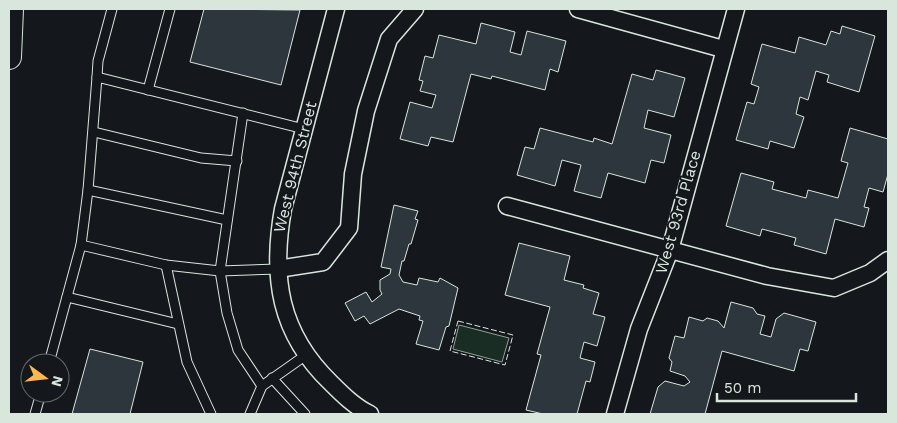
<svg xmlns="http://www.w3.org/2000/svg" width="897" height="423" font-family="'Work Sans',sans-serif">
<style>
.green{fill:#1a2d24;stroke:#939e99}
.building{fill:#2c363c;stroke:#d8e6dc}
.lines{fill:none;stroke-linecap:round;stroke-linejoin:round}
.service-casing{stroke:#d8e6dc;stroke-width:11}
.minor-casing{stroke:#d8e6dc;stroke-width:19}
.secondary-casing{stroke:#d8e6dc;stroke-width:26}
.service{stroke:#14181c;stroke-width:9}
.minor{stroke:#14181c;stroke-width:16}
.secondary{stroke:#14181c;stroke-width:24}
.fence{stroke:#d8e6dc;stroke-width:1;stroke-dasharray:6 2.5;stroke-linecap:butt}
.labels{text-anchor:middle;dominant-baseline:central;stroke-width:4;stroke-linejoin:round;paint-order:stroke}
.street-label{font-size:16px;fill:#d8e6dc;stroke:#14181c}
</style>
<rect width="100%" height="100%" fill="#14181c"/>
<polygon class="green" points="459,325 509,338 502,362 453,349"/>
<g class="building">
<polygon points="204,9 300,10 281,85 190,62"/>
<polygon points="481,23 515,32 510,52 521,55 527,31 566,41 558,72 550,69 545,90 492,76 491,79 471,74 453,142 431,137 428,146 400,139 410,102 432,108 436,95 420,91 423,81 419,80 425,56 433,58 439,35 476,44"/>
<polygon points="842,26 875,36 859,92 827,82 829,75 816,71 808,100 800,97 796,114 804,117 794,148 770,141 768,149 736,140 747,102 754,104 759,87 751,84 762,44 795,53 799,37 826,45 831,31 840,34"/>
<polygon points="656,70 685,78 674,117 648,110 644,128 671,135 664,163 651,160 645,183 608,173 601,198 574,191 581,165 562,160 555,186 517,175 525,147 534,149 540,128 593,142 594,138 612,144 632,74 653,80"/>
<polygon points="850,128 888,139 888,174 883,192 869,188 864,207 869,208 864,227 835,219 826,254 794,245 796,238 762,229 760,236 726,226 741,173 774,182 772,189 806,198 808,190 838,198 848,163 841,161"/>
<polygon points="394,205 418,211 415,219 418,220 411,244 409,244 404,261 402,261 399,275 403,282 417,285 419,278 438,282 440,278 458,288 449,326 446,327 439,350 416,344 423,321 419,320 420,316 399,309 370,324 364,316 355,321 345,303 366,292 372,302 382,294 380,290 380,280 390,274 391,269 381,267"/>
<polygon points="519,243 570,256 564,280 584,285 583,288 599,293 593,314 605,317 597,346 584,342 580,358 595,362 590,382 586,381 577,414 543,414 526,410 541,355 537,354 550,307 505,295"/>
<polygon points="731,302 753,308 757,314 765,316 760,334 771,337 776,319 784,313 816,322 808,351 800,349 794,371 722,351 705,414 650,414 658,387 665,381 684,386 690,382 685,376 670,371 672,362 669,358 675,336 684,338 689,317 703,321 707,318 718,321 724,328"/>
<polygon points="90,349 143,362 130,414 72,414"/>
</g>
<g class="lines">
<defs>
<g id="service">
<polyline points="97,77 98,61 112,9"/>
<polyline points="148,90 170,9"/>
<polyline points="243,113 220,271 227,313 238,350 262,386"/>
<polyline points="94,132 201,158 237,161"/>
<polyline points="88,190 227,220"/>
<polyline points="81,245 88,190 97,77 304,129"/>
<polyline points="166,265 187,362 211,414"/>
<polyline points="67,297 178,324"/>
<polyline points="49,363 81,245 166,265 220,271 278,269"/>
<polyline points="272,378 305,414"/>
<polyline points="35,414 41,393"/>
<polyline points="250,414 262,386 306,355"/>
</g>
<g id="minor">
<path d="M 336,9 L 283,209 C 271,277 279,333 331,383 C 342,394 355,407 370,414"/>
<polyline points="578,9 723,49"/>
<polyline points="507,206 767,276 834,288 870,273 888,260"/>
<polyline points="278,269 323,262 349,228 353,174 366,111 389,39 415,9"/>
<polyline points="615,414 639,329 670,250 736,9"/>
</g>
<polyline id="secondary" points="9,57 11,9"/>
</defs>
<use href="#service" class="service-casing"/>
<use href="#minor" class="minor-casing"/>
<use href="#secondary" class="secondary-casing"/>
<use href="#service" class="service"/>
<use href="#minor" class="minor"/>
<use href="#secondary" class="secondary"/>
<polygon class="fence" points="458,321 513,335 505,365 450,351"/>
</g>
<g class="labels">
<g class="street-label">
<text transform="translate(295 167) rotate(-76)">West 94th Street</text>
<text transform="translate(678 212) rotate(-74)">West 93rd Place</text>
</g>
</g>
<rect width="897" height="423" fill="none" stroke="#d8e6dc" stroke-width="20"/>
<g transform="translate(45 378) rotate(105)"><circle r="24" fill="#14181c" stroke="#626a69"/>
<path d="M0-4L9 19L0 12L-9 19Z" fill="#ffb74d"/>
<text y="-8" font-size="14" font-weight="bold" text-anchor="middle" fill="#d8e6dc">N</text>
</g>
<path d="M717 393v8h139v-8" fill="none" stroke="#d8e6dc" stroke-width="2.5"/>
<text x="724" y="393" font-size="15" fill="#d8e6dc" stroke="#14181c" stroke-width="4" paint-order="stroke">50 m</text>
</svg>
